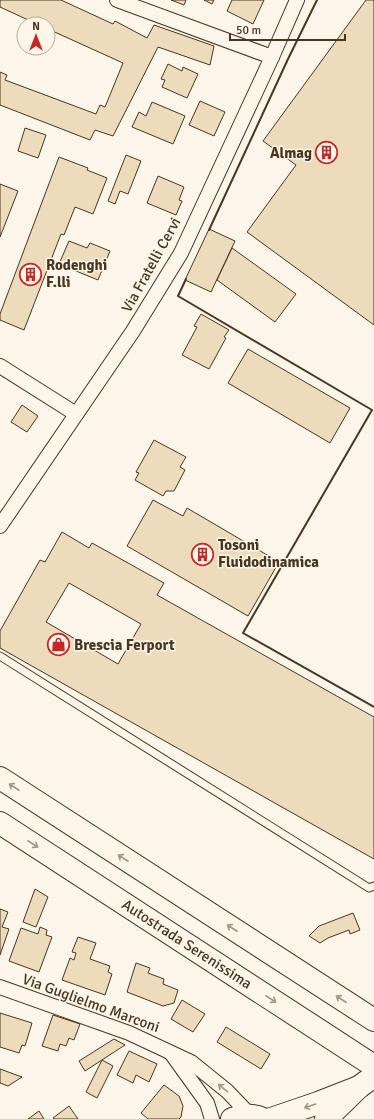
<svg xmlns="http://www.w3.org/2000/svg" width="374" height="1119" font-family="Signika,sans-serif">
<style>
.building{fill:#ecdcbc;stroke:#4a3520;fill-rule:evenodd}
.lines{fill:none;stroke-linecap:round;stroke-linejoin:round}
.lane-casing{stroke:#4a3520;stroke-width:9}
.street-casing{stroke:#4a3520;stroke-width:16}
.primary-casing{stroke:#4a3520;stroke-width:24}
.highway-casing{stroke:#4a3520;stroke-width:24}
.lane{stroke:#fbf6e9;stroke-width:7}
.street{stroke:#fbf6e9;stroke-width:14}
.primary{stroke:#fbf6e9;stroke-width:22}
.highway{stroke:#fbf6e9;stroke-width:22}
.wall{stroke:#4a3520;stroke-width:2}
.oneway{stroke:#a29684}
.labels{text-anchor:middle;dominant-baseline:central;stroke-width:3;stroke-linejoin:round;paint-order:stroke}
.poi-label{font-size:15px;font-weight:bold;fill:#4a3520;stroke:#fbf6e9;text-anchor:start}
.street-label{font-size:15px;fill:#4a3520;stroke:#fbf6e9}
</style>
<rect width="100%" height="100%" fill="#fbf6e9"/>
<g class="building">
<polygon points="0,0 61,0 113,24 115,21 147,38 154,25 214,46 210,65 158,47 113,136 95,130 90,140 0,105 0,72 7,75 5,80 96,114 100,105 105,107 123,63 48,29 48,24 37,24 0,7"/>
<polygon points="171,0 186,0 184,5"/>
<polygon points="204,0 214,0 212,4"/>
<polygon points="232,0 264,0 253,24 227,11"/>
<polygon points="366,0 374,0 374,325 247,232 296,165 263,141"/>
<polygon points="168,64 182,71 183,67 198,74 187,98 162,87 165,80 161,79"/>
<polygon points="200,101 225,112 214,136 189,125"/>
<polygon points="152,102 185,116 173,144 132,127 139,112 146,116"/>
<polygon points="25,128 46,135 38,158 18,151"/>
<polygon points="126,155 141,161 128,194 120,191 115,204 108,201"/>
<polygon points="59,157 88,168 87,170 107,178 93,214 75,207 64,235 61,234 24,330 0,320 0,314"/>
<polygon points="158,176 184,187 179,200 182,201 176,215 147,203"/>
<polygon points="0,184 18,191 0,237"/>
<polygon points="209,229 235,241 211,292 185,280"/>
<polygon points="69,241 87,248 90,243 110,251 98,280 59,264"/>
<polygon points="232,248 296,294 275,322 217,280"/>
<polygon points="201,314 229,330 224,337 226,338 209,369 182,355 197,327 194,326"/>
<polygon points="248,349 350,408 330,443 228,383"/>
<polygon points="22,405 38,416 27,432 11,422"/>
<polygon points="154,440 186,457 180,467 185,470 174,491 166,491 163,496 135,480 139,473 136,472"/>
<polygon points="153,500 183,516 187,508 279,562 248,616 127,546"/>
<path d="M 62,532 L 89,548 L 92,543 L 164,583 L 157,595 L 374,717 L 374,859 L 0,648 L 0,631 L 40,560 L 45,562 ZM 69,583 L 141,624 L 118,664 L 46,622 Z"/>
<polygon points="35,889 48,897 36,927 23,922"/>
<polygon points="0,909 8,912 2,927 9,929 0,955"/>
<polygon points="353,913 360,930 350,934 349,930 328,938 320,943 309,936 319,926"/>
<polygon points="40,927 47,930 46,935 52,937 39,972 9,961 21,928 38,934"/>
<polygon points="78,937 96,943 90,959 110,966 108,972 112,974 105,995 62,980 70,958 74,960 76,953 72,952"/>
<polygon points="136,963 150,968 148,973 164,979 163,984 178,990 174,1003 163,1006 127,992"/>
<polygon points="182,1000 205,1014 193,1032 171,1019"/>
<polygon points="0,1013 32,1023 25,1046 22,1045 19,1053 0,1047"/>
<polygon points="53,1015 80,1024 74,1040 69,1038 66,1046 60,1044 58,1051 42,1046"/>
<polygon points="226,1027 270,1054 261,1069 217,1042"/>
<polygon points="114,1039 125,1045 85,1071 79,1061"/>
<polygon points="129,1051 157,1064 149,1082 136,1075 133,1083 117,1075"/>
<polygon points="102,1060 113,1066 97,1098 86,1092"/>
<polygon points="0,1069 22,1077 8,1086 0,1083"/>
<polygon points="164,1085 179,1096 183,1106 181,1117 179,1119 148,1119 141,1113"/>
<polygon points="69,1106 78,1119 54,1119 53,1118"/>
<polygon points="39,1111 44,1119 28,1119"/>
</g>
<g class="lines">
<defs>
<polyline id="lane" points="0,656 369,888 374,886"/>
<g id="street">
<polyline points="117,0 272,57"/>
<polyline points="0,366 76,414"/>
<polyline points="0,526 133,331 181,253 272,57 297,0"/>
<polyline points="0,987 129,1033 191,1062 227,1091 250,1115"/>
<polyline points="171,1053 207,1103 212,1119"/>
</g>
<g id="primary">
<path d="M 232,1119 C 243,1115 253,1114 263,1119"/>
<polyline points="271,1119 318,1103 359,1087"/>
<polyline points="326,1119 359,1087 374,1076"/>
</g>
<g id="highway">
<polyline points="0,778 374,1020"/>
<polyline points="0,823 374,1066"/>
</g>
</defs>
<use href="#lane" class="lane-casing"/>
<use href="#street" class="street-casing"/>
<use href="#primary" class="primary-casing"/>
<use href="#highway" class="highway-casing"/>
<use href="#lane" class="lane"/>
<use href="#street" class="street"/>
<use href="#primary" class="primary"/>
<use href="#highway" class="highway"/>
<g class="wall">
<polyline points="209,230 288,59 317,0"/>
<polyline points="186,279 178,296 372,410 243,633 374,707"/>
</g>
</g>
<defs><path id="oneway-shaft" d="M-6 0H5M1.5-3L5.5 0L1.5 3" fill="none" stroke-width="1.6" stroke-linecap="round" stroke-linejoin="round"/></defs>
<g class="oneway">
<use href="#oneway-shaft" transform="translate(14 787) rotate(-147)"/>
<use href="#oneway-shaft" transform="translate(33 844) rotate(33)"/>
<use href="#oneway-shaft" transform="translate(123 858) rotate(-147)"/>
<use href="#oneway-shaft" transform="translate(232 928) rotate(-147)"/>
<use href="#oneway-shaft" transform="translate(271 999) rotate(33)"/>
<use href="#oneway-shaft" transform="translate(341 999) rotate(-147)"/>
<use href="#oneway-shaft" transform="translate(223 1088) rotate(-140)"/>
<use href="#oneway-shaft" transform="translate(310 1106) rotate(161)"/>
</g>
<defs>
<symbol id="building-ring" viewBox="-11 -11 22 22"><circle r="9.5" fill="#fbf6e9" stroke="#c62828" stroke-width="1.5"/><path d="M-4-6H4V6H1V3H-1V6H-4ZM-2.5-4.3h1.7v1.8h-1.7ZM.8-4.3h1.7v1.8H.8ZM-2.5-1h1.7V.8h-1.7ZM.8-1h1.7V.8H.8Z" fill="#c62828"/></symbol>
<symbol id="shop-ring" viewBox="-11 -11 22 22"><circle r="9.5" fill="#fbf6e9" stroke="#c62828" stroke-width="1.5"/><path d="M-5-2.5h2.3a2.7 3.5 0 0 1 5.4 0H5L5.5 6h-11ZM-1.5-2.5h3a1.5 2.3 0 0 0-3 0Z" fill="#c62828"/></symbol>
</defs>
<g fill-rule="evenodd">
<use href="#building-ring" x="314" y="140" width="25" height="25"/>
<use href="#building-ring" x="18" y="262" width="25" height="25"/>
<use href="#building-ring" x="190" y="542" width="25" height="25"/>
<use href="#shop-ring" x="46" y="632" width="25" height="25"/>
</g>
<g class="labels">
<g class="poi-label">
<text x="312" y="153" text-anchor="end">Almag</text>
<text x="46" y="265">Rodenghi<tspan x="46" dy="17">F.lli</tspan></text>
<text x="218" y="545">Tosoni<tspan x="218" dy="17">Fluidodinamica</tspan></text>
<text x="74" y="645">Brescia Ferport</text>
</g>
<g class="street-label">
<text transform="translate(151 265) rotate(-61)">Via Fratelli Cervi</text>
<text transform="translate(187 944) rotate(33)">Autostrada Serenissima</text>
<text transform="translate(91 1003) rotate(20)">Via Guglielmo Marconi</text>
</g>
</g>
<g transform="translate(36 36)"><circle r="19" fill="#fbf6e9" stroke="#b4a999"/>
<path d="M0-3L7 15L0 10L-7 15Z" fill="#c62828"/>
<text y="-6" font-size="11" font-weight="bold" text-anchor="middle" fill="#4a3520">N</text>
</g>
<path d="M230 34v6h115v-6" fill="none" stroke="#4a3520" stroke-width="2"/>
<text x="236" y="34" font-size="12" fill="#4a3520" stroke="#fbf6e9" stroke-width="3" paint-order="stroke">50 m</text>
</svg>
